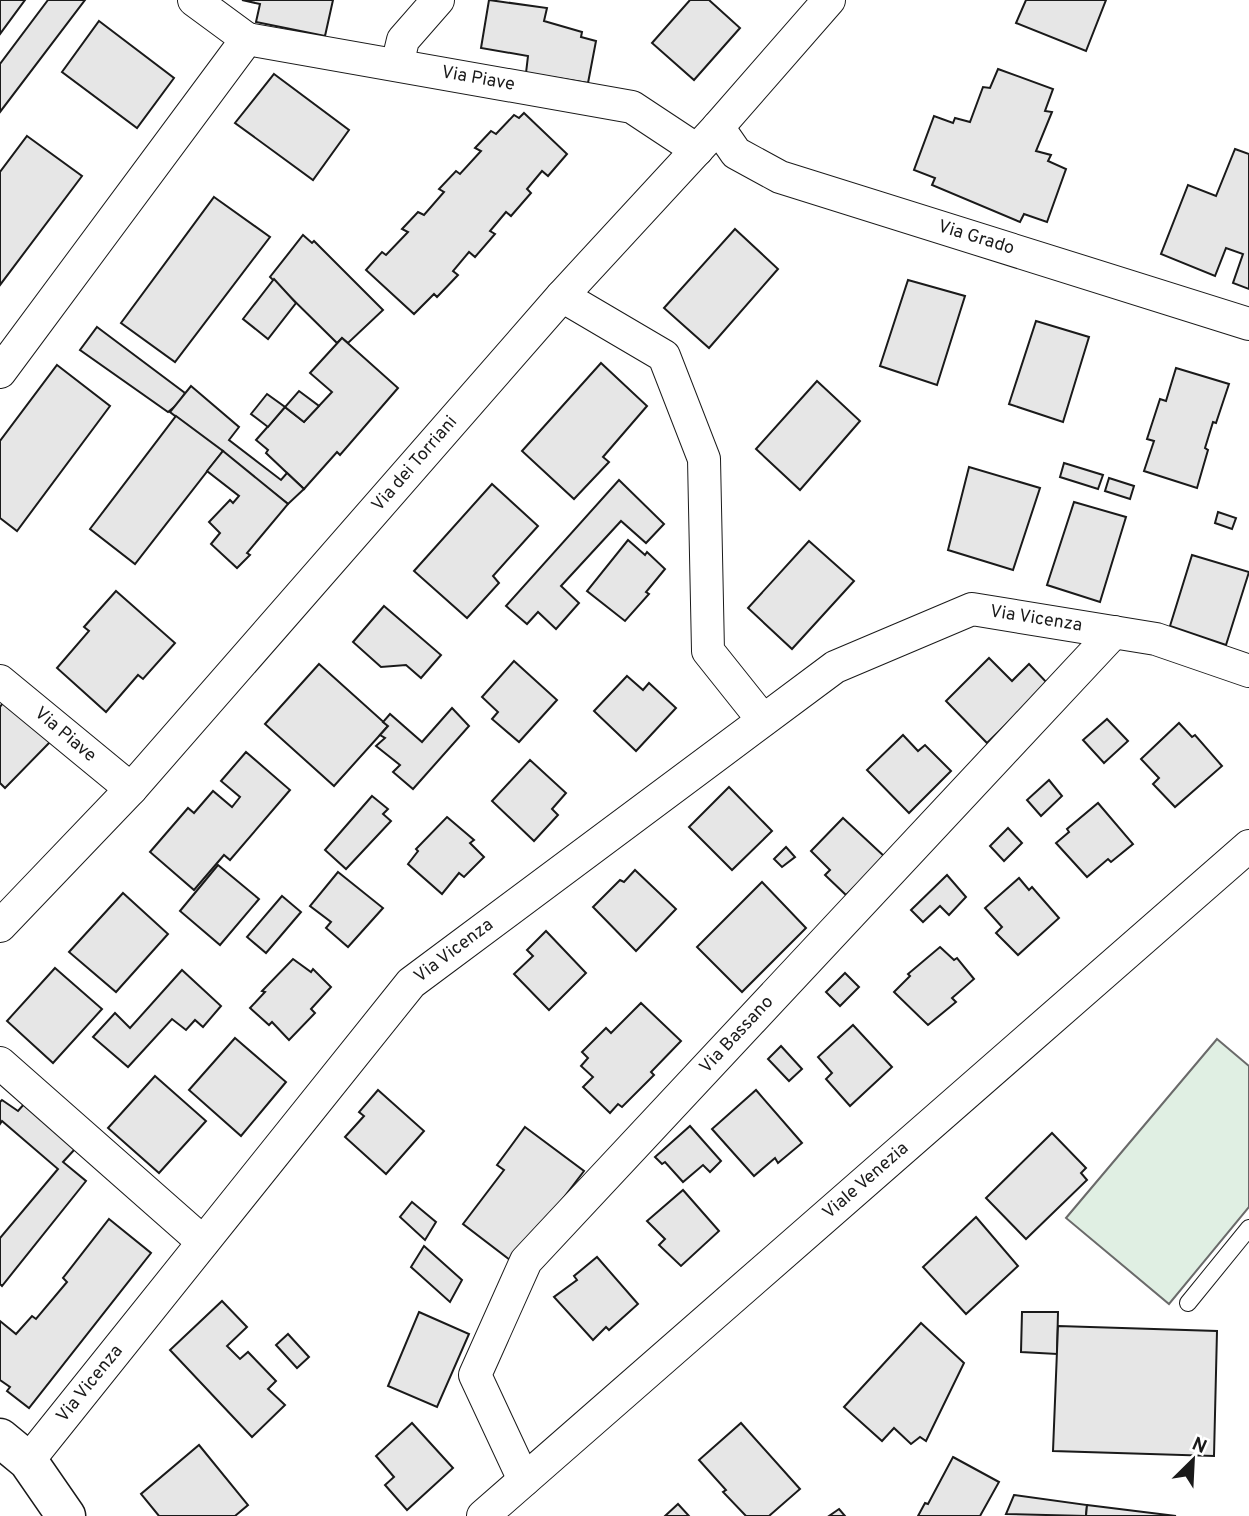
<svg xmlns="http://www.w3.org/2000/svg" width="1249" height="1516" font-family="Overpass,sans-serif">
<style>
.green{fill:#e0efe3;stroke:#6a6a6a;stroke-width:2}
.building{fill:#e6e6e6;stroke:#1a1a1a;stroke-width:2}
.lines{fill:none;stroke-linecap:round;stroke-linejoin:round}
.lane-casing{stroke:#1a1a1a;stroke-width:18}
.street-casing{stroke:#1a1a1a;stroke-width:34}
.secondary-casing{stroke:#1a1a1a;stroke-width:41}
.lane{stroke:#fff;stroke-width:16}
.street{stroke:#fff;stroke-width:32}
.secondary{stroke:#fff;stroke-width:38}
.labels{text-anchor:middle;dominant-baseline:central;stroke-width:5;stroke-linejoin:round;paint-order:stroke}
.street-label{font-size:18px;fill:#1a1a1a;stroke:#fff}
</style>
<rect width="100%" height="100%" fill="#fff"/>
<polygon class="green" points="1217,1039 1249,1066 1249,1207 1169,1304 1066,1218"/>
<g class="building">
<polygon points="0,0 25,0 0,34"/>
<polygon points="48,0 85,0 0,112 0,64"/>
<polygon points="242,0 333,0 325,36 256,22 260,4"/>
<polygon points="489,0 547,8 544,21 582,32 581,37 596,41 588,83 526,73 528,56 481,48"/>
<polygon points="690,0 709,0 740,28 694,80 652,43"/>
<polygon points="1026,0 1106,0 1086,51 1016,23"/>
<polygon points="99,21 174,78 137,128 62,72"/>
<polygon points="998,69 1053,89 1045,111 1052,112 1036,151 1051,155 1048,161 1066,169 1047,222 1024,214 1020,222 932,185 935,178 914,170 934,116 953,123 955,118 970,122 983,87 990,88"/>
<polygon points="274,74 349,130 313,180 235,123"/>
<polygon points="524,113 567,154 548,176 542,171 527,189 531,193 511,216 506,212 490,231 495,234 475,257 469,252 453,271 458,275 437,297 434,294 414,314 366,270 382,252 386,255 408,232 402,229 418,212 424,215 444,192 439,189 456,171 460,174 481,151 475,148 491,131 496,134 514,115 519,118"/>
<polygon points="27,136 82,176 0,285 0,172"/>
<polygon points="1235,149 1249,154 1249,289 1233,283 1243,254 1226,248 1215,276 1161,254 1188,185 1216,196"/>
<polygon points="214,197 270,237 175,362 121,323"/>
<polygon points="735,229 778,269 709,348 664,308"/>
<polygon points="303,235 312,243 314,241 383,310 348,343 342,338 337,343 270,277"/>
<polygon points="274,279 296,303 268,339 243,319"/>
<polygon points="908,280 965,296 937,385 880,366"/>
<polygon points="1036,321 1089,337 1063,422 1009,404"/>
<polygon points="97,327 185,393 178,404 168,412 80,350"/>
<polygon points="342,338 398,388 340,455 337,452 304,489 266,453 268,450 256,440 285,407 304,422 332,392 310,373"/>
<polygon points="601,363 647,406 603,457 609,462 574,499 522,451"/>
<polygon points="57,365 110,406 17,531 0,518 0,441"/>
<polygon points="1176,368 1229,384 1216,423 1213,422 1205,448 1208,450 1197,488 1144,471 1154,441 1147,439 1160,399 1166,401"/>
<polygon points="817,381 860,421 800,490 756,449"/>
<polygon points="191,386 239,427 229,440 281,480 287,473 304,489 288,504 170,412"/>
<polygon points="299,391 319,406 304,422 285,407"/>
<polygon points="267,394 285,407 268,427 251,414"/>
<polygon points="176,416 223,451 135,564 90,529"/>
<polygon points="223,451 288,504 247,553 250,555 237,568 211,544 220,533 209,522 230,500 233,503 239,496 207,471"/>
<polygon points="1064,463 1103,475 1098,489 1060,477"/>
<polygon points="969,467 1040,488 1013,570 948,550"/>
<polygon points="1109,478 1134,486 1130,499 1105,491"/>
<polygon points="619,480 664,524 646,543 621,521 561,586 579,603 556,629 538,612 527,624 506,606"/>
<polygon points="492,484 538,526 493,576 499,583 467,618 414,571"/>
<polygon points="1074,502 1126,517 1100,602 1047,585"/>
<polygon points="1218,512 1236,518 1232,529 1215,523"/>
<polygon points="628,540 645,555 647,552 665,569 646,592 649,594 625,621 587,591"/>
<polygon points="809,541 854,581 792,649 748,608"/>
<polygon points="1192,555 1249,572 1226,645 1170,626"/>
<polygon points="116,591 175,643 143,679 138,675 106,712 57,668 89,631 84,627"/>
<polygon points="384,606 441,655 421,678 406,665 381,667 353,642"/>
<polygon points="989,658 1012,681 1029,664 1051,687 1024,707 987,743 946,701"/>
<polygon points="514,661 557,700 519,742 492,719 498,712 482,697"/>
<polygon points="319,664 388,726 334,786 265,724"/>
<polygon points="627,676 643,690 649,683 676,708 636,751 594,711"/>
<polygon points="3,703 50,742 5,788 0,783 0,707"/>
<polygon points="452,708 469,726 413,789 393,772 400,765 376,746 385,738 380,735 388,726 383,722 390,714 422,742"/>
<polygon points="1107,719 1128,741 1104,763 1083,740"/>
<polygon points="1179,723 1192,737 1195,735 1222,766 1175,807 1153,784 1159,778 1141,759"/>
<polygon points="903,735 918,751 925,745 951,771 909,813 867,770"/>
<polygon points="246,752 290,790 230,860 224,855 194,890 150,852 188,808 194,813 213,791 232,807 240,797 221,781"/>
<polygon points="530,760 566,793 552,809 558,815 534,841 492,801"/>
<polygon points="1049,780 1062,796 1041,816 1027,800"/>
<polygon points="729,787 772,831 732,870 689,827"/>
<polygon points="372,796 388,809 383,814 391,821 346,869 325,850"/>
<polygon points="1098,803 1133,844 1111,862 1108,859 1087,877 1056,843 1069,832 1067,829"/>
<polygon points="447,817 474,840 470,843 484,857 464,877 459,873 442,894 408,864 418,851 416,849"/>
<polygon points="843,818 885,857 846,895 825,875 830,870 811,851"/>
<polygon points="1008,828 1022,843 1004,861 990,846"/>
<polygon points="786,847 795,857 782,867 774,859"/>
<polygon points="218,865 259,899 220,945 180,911"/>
<polygon points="635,870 676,909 636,951 593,907 620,880 624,882"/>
<polygon points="338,872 383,908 348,947 326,928 331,922 310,906"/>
<polygon points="947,875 966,897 949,915 940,906 923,922 911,910"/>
<polygon points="1019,878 1029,890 1032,887 1059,918 1018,955 996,933 1002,927 985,908"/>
<polygon points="762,882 806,928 742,992 697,947"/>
<polygon points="123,893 168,934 116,992 69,952"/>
<polygon points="282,896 301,912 266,953 247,937"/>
<polygon points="546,931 586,973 549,1010 514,974 533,956 527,950"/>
<polygon points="940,947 954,960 957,958 974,979 952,998 956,1002 928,1025 894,992 910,976 908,974"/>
<polygon points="293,959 311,972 313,969 331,987 311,1009 315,1013 289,1040 272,1022 269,1025 250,1008 265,992 262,991"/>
<polygon points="55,968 102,1009 53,1063 7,1021"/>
<polygon points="182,970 221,1006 203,1027 195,1020 186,1030 172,1019 128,1067 93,1037 115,1013 130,1028"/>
<polygon points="845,973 859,987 840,1006 826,992"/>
<polygon points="641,1003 681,1041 651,1072 654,1075 622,1107 618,1104 610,1113 583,1087 593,1077 581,1066 588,1058 582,1052 606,1028 611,1033"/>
<polygon points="853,1025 892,1067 850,1106 826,1079 832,1073 818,1057"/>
<polygon points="235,1038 286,1082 241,1136 189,1090"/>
<polygon points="781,1046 802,1069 789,1081 768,1059"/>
<polygon points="155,1076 206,1121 159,1173 108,1128"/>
<polygon points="378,1090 424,1131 386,1174 345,1137 364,1116 359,1112"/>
<polygon points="756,1090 802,1143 778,1163 775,1158 754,1176 712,1129"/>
<polygon points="2,1100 18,1111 25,1103 75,1149 63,1162 86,1181 2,1286 0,1284 0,1238 58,1169 2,1121 0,1124 0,1102"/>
<polygon points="690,1126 721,1161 710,1172 703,1165 683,1182 665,1162 662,1164 655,1157"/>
<polygon points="525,1127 584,1171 514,1263 463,1224 504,1170 497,1165"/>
<polygon points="1052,1133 1086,1168 1081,1173 1087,1180 1026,1239 986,1198"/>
<polygon points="683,1190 719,1231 681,1266 659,1245 665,1239 647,1221"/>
<polygon points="412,1202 436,1222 425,1240 400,1217"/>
<polygon points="976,1217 1018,1266 966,1314 923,1267"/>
<polygon points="109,1219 151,1253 29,1408 7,1391 10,1387 0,1380 0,1321 16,1334 32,1316 36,1319 67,1282 63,1278"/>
<polygon points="424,1246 462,1280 450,1302 411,1267"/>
<polygon points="597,1257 638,1304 609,1330 606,1327 593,1340 554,1297 577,1280 574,1276"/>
<polygon points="222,1301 247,1327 227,1346 240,1359 248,1352 276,1381 268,1389 285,1405 252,1437 170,1350"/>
<polygon points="419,1312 469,1334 437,1407 388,1386"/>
<polygon points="1022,1312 1058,1312 1057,1354 1021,1352"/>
<polygon points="921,1323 964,1363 926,1441 920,1437 911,1444 894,1428 882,1441 844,1407"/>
<polygon points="1058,1326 1217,1331 1214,1456 1053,1451"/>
<polygon points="288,1334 309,1357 297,1368 276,1345"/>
<polygon points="412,1423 453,1468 407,1510 385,1485 394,1477 376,1456"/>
<polygon points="741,1423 800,1489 769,1516 746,1516 723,1492 726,1490 699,1460"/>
<polygon points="199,1445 248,1505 235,1516 159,1516 141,1494"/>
<polygon points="953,1457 999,1482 980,1516 918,1516 925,1503 928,1504"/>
<polygon points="1014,1495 1087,1505 1086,1516 1006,1514"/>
<polygon points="678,1504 689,1516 665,1516"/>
<polygon points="1087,1505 1176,1516 1086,1516"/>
<polygon points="839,1509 845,1516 829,1516"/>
</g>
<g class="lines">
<defs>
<polyline id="lane" points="1188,1303 1249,1228"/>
<g id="street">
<polyline points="194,0 247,39"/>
<polyline points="397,65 403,40 438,0"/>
<polyline points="718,127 736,153 780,177 1249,324"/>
<polyline points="562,296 664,356 704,459 708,651 763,720"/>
<polyline points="0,372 247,39 632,107 697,150"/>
<polyline points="0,681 131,789"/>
<polyline points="0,926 131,789 562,296 718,127 829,0"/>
<polyline points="0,1063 203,1242"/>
<polyline points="28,1461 411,983 835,667 972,609 1156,639 1249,671"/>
<polyline points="524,1480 475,1375 526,1261 1114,632"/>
<polyline points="483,1516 1249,846"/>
</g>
<polyline id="secondary" points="0,1438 28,1461 66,1516"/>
</defs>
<use href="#lane" class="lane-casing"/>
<use href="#street" class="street-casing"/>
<use href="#secondary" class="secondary-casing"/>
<use href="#lane" class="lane"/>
<use href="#street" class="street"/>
<use href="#secondary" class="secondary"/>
</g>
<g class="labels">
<g class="street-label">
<text transform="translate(478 79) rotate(10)">Via Piave</text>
<text transform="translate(976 238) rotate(17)">Via Grado</text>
<text transform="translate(415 464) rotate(-49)">Via dei Torriani</text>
<text transform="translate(1036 619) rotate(9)">Via Vicenza</text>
<text transform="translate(65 735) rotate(40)">Via Piave</text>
<text transform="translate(454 951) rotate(-37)">Via Vicenza</text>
<text transform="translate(737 1035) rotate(-47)">Via Bassano</text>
<text transform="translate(866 1181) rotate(-41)">Viale Venezia</text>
<text transform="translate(90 1384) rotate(-51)">Via Vicenza</text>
</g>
</g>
<g transform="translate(1193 1460) rotate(24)" stroke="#ffffff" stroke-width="5" paint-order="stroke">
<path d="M0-5L12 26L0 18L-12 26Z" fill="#1a1a1a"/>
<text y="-10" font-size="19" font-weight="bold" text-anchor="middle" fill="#1a1a1a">N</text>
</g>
</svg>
